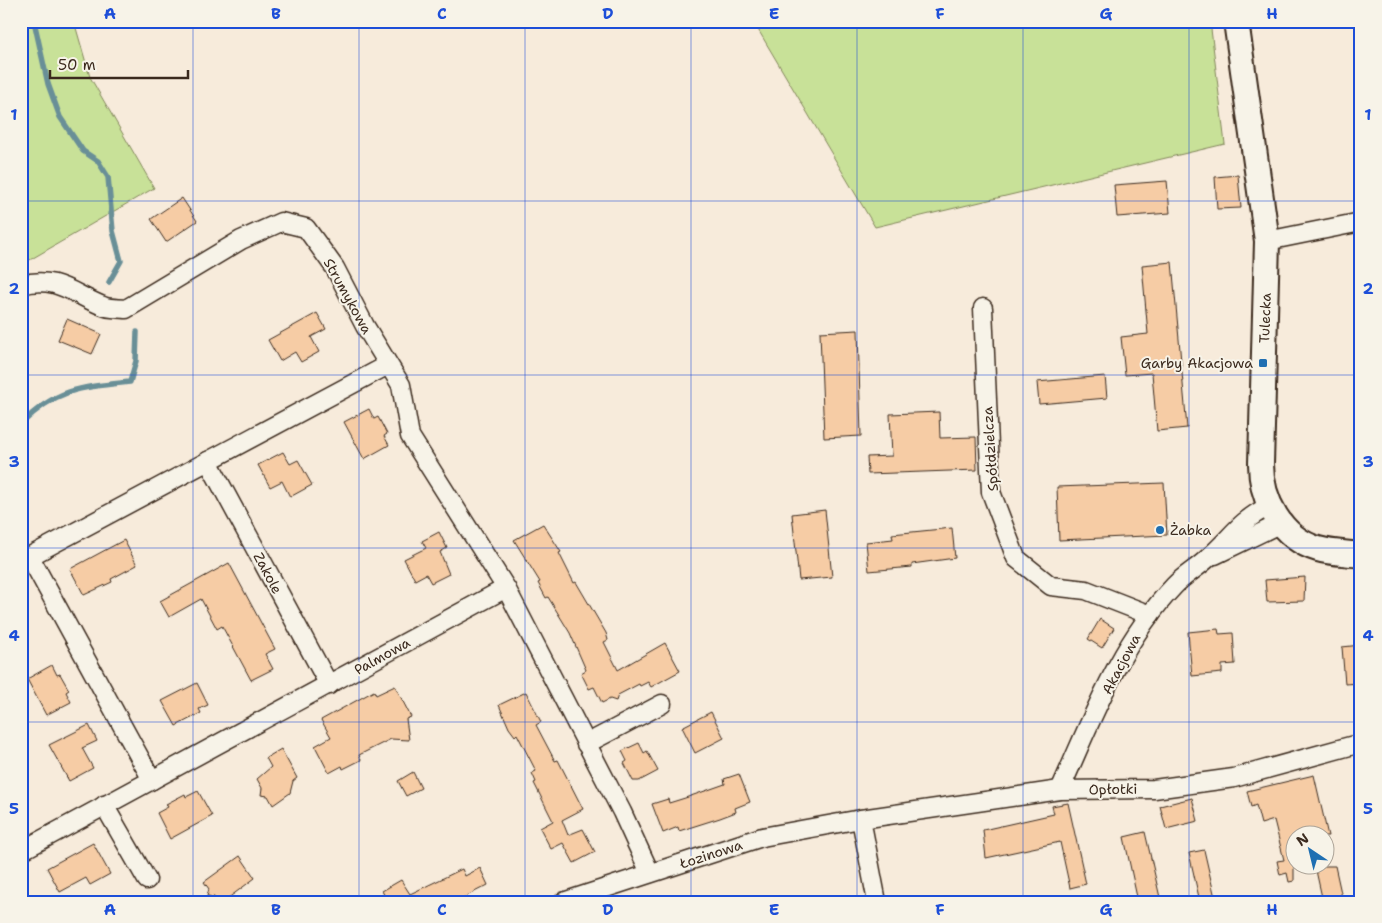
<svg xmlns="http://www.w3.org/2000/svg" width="1382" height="923" font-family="'Shantell Sans',sans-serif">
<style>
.green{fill:#c8e198;stroke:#82865b}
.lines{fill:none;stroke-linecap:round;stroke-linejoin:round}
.stream{stroke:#698f97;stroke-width:5.5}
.building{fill:#f6cca5;stroke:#3b2a1e}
.street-casing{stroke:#3b2a1e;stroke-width:21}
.secondary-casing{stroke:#3b2a1e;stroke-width:28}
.street{stroke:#f7f3e8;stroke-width:18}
.secondary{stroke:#f7f3e8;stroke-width:24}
.grid{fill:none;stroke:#1d4ed8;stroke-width:1;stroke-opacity:0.55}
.poi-dot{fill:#1f6fb2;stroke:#f7f3e8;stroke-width:2}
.labels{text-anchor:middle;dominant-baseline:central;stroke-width:4;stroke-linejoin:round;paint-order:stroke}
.street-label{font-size:14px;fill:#3b2a1e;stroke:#f7f3e8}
.poi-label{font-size:14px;fill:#3b2a1e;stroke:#f7f3e8;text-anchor:end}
.neatline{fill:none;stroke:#1d4ed8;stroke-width:2}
.grid-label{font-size:16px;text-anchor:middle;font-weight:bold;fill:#1d4ed8}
</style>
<rect width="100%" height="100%" fill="#f7ebdb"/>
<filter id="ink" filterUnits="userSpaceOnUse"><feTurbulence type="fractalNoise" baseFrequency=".02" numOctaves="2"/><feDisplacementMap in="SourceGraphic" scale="10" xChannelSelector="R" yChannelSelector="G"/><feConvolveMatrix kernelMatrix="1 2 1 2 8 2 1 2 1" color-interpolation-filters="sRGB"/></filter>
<g filter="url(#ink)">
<g class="green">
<polygon points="21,21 74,21 90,77 154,188 21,265 21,221 25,215 24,156 21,142"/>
<polygon points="753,21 1210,21 1225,144 875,227"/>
</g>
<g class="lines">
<g class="stream">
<polyline points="34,21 48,84 60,117 83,151 98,161 108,177 113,231 121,261 109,282"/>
<path d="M 21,424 C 57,388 82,387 130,382 L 136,361 L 137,332"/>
</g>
</g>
<g class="building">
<polygon points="1238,175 1241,208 1217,209 1215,177"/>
<polygon points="1167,181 1170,213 1117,217 1114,185"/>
<polygon points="182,198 197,221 166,242 151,219"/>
<polygon points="1172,262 1187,428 1157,431 1152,373 1125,375 1121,337 1148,334 1142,265"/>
<polygon points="317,313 326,329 311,337 319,352 301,362 295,352 280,361 268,340"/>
<polygon points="67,319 101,334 92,354 58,340"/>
<polygon points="858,330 861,436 824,438 820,332"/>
<polygon points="1105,376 1107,398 1039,404 1037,382"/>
<polygon points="369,409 374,419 378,417 387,434 384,436 389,445 364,459 344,422"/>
<polygon points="939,412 940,438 976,437 977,470 868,474 867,457 892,456 890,414"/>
<polygon points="283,452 290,464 298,460 312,485 290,497 282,481 270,487 258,465"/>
<polygon points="1164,483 1167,535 1059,540 1057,487"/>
<polygon points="825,510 832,577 799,580 792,514"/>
<polygon points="543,524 561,552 559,553 574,583 576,582 606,633 608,640 604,642 618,670 665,643 680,671 651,687 648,682 640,686 639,684 618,695 616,701 610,699 602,703 594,687 589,689 581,673 586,670 570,633 548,597 546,598 538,583 540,582 514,540"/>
<polygon points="952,528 955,558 912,564 912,567 869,571 866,542 893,539 892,534"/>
<polygon points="439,532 447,548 440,552 449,574 431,583 426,574 415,580 404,559 426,548 422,541"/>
<polygon points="124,540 137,565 111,579 112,582 84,595 70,569"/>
<polygon points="229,563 275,649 265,654 273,669 251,680 222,626 217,629 201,599 169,617 160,601"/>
<polygon points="1305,577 1304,601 1267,602 1265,580"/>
<polygon points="1100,619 1114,628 1102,648 1088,639"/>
<polygon points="1218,629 1219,634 1233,633 1235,664 1222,665 1222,673 1192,676 1188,632"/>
<polygon points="1361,645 1361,683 1345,684 1342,647"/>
<polygon points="52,665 57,675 60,674 69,690 66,692 71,702 46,715 27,679"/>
<polygon points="197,683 208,705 199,709 201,713 176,726 162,701"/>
<polygon points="395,686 411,717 406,719 409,740 391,739 359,755 361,760 343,769 342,766 329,773 315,746 331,737 321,720 374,691 376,695"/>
<polygon points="526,692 541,722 536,725 555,761 558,760 583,809 562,820 568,835 583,829 595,852 574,863 563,843 551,849 540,828 553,821 534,783 536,782 532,773 536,771 517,734 515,736 509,728 499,705"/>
<polygon points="711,712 724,738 695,753 682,727"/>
<polygon points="89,725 97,741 82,748 93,768 69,781 49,745"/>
<polygon points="639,743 644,753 647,751 658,771 639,781 633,781 624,763 627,761 622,751"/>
<polygon points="281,749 297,778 293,781 290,793 273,805 268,796 261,795 262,788 257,779 271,767 266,758"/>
<polygon points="413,772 421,788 406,796 398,781"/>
<polygon points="739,774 750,802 735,808 736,812 720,818 679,831 678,827 663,833 652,804 668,799 669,803 685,798 725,784 724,779"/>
<polygon points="1314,775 1328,836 1294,836 1294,881 1289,882 1287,873 1280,875 1277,861 1284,860 1274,820 1261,824 1256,805 1251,807 1247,791"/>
<polygon points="198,791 212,816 170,839 157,813 168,807 166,804 185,794 186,797"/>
<polygon points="1192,798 1198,821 1166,829 1160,806"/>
<polygon points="1068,803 1086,884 1070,888 1060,842 986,858 983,830 1054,814 1052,806"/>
<polygon points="1145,832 1161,902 1138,902 1124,837"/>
<polygon points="93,843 110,874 90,885 86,878 60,892 47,868"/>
<polygon points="1204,850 1216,902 1200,902 1189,853"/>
<polygon points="240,856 255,878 223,902 217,902 214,897 207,896 209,889 204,882"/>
<polygon points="1315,866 1335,866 1343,902 1323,902"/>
<polygon points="480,868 488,885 455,902 388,902 382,891 401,880 410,894 462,869 465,876"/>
</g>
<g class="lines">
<defs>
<g id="street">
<polyline points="1267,241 1361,222"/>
<path d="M 21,285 C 57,275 72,294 103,306 C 109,309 119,308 126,309 L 241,240 L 281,222 L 306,228 L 335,268 L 365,326 L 401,385 L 410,436 L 506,588 L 622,812 L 650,873"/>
<polyline points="983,308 991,492 1016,558 1051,586 1086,590 1150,615"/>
<polyline points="208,461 329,685"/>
<polyline points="1215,555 1281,523"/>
<polyline points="30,557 152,780"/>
<polyline points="21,561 388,365"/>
<polyline points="586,744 662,704"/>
<path d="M 1060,790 C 1092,719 1119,644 1174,586 C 1184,575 1198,568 1209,557 C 1233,536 1238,522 1269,506"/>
<polyline points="104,805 147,880"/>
<polyline points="861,819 877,902"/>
<polyline points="21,851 506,588"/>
<polyline points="563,902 762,837 861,819 1060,790 1154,789 1234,778 1361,743"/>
</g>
<path id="secondary" d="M 1236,21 L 1267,241 L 1261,464 C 1261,500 1281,538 1318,549 C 1331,553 1347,553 1361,555"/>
</defs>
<use href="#street" class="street-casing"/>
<use href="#secondary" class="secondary-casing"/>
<use href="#street" class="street"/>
<use href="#secondary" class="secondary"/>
</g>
</g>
<path class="grid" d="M 193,21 L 193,902M 359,21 L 359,902M 525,21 L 525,902M 691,21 L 691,902M 857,21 L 857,902M 1023,21 L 1023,902M 1189,21 L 1189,902M 21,201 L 1361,201M 21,375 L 1361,375M 21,548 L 1361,548M 21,722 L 1361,722"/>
<g class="poi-dot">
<rect x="1258" y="358" width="10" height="10" rx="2.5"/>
<circle cx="1160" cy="530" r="5"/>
</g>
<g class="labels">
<g class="street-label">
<text transform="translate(348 296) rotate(61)">Strumykowa</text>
<text transform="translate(1265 318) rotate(-88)">Tulecka</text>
<text transform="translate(990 449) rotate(-94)">Spółdzielcza</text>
<text transform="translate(268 573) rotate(62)">Zakole</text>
<text transform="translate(382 656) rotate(-29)">Palmowa</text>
<text transform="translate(1121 664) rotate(-62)">Akacjowa</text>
<text transform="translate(1113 789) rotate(-1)">Opłotki</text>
<text transform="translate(711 854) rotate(-18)">Łozinowa</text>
</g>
<g class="poi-label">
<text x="1253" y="363">Garby Akacjowa</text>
<text x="1170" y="530" text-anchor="start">Żabka</text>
</g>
</g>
<rect width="1382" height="923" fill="none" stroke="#f7f3e8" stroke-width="55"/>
<g transform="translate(1310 850) rotate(325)"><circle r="24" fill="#f7f3e8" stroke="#aca397"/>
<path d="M0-4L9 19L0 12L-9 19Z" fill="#1f6fb2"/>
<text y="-8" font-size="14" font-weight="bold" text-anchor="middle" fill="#3b2a1e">N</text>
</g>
<path d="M50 70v8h138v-8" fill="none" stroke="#3b2a1e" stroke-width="2.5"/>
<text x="58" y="70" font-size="15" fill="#3b2a1e" stroke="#f7f3e8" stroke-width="4" paint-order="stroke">50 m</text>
<rect x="28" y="28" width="1326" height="868" class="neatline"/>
<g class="grid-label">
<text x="110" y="19">A</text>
<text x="276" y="19">B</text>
<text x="442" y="19">C</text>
<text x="608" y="19">D</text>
<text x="774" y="19">E</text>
<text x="940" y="19">F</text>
<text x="1106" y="19">G</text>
<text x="1272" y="19">H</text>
<text x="14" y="120">1</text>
<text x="1368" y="120">1</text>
<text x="14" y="294">2</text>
<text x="1368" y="294">2</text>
<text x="14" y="467">3</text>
<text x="1368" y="467">3</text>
<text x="14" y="641">4</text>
<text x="1368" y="641">4</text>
<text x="14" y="814">5</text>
<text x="1368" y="814">5</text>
<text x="110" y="915">A</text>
<text x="276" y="915">B</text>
<text x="442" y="915">C</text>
<text x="608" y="915">D</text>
<text x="774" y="915">E</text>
<text x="940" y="915">F</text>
<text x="1106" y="915">G</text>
<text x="1272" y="915">H</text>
</g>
</svg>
